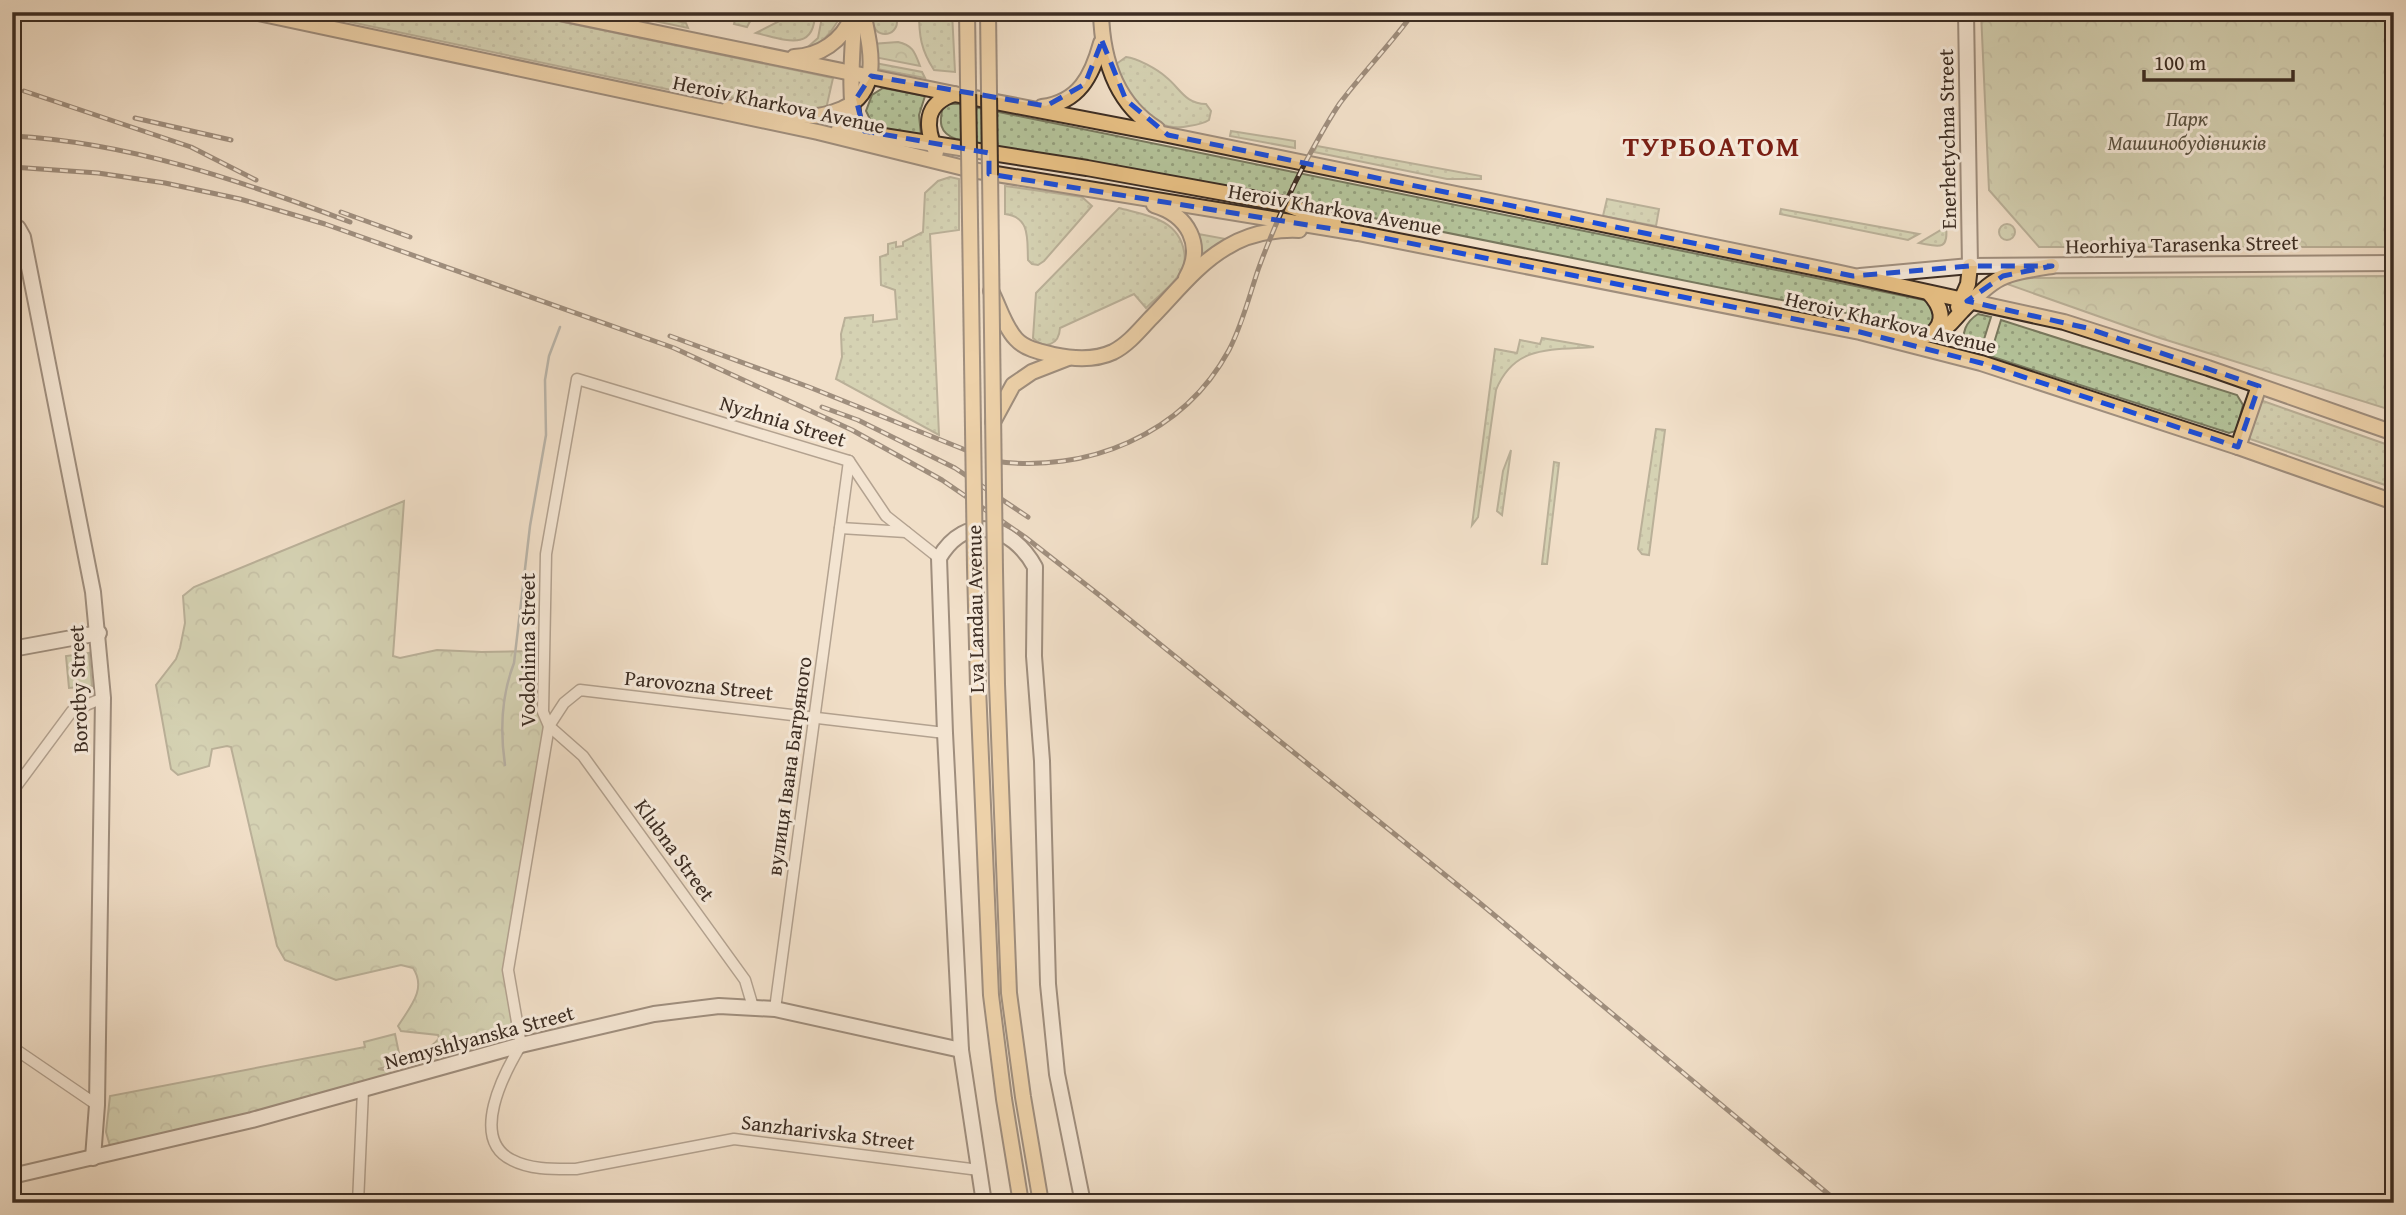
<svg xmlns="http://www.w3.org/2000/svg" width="2406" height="1215" font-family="'Gentium Book Plus',serif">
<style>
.grass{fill:url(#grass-dots);stroke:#78785e;stroke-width:2}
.forest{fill:url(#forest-crowns);stroke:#78785e;stroke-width:2}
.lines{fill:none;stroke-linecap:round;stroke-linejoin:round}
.stream{stroke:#788282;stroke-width:2.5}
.street-casing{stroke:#695a4c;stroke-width:13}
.secondary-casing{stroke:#3c2d23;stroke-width:18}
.primary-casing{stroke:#3c2d23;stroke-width:18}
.street{stroke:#f6eadb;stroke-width:10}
.secondary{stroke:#f6eadb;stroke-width:14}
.primary{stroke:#e8c084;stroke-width:14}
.rail-casing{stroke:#3c2d23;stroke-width:5}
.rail{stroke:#f6eadb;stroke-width:2.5;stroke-dasharray:8;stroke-linecap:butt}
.primary-bridge-casing{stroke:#3c2d23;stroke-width:18;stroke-linecap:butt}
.primary-bridge{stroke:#e8c084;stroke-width:14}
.marked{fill:none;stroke:#1d4ed8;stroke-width:5;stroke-dasharray:14 9;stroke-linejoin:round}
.labels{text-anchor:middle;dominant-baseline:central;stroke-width:6;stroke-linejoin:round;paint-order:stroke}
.street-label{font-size:21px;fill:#3c2d23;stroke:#f6eadb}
.park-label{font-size:21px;font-style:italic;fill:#5a5241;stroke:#f6eadb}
.district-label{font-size:28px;font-weight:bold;letter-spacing:2px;fill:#7a1f14;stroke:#f6eadb}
</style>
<defs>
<pattern id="grass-dots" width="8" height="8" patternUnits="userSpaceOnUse" patternTransform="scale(1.75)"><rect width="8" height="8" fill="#b4c39a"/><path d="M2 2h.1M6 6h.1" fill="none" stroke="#949f7d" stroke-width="1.8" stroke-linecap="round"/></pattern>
<pattern id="forest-crowns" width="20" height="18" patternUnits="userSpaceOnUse" patternTransform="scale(1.75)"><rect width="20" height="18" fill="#b4c39a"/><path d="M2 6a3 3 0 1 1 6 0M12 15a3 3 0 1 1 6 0" fill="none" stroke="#949f7d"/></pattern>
</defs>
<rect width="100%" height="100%" fill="#f1dfc8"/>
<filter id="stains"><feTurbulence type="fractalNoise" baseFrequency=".00286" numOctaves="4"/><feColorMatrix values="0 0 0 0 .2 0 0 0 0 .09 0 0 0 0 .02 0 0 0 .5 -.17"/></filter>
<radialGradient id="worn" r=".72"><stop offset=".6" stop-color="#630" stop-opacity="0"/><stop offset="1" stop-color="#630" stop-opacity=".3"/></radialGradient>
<g class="grass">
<circle cx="885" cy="22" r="12"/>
<polygon points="303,12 515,12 833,78 826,109 780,108 730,97 709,98"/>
<polygon points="611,12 636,12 686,23 688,28"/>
<polygon points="737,12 755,12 747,27 734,24"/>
<path d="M 797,12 L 815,12 C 815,54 783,39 756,33 Z"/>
<path d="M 823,12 L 842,12 C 836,27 828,36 816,46 L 809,46 L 818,38 Z"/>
<path d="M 919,12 L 952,12 L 955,72 L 934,70 C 921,50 919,36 919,12 Z"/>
<path d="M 1126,57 C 1137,58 1157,69 1166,77 C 1180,88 1185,104 1206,104 L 1211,111 L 1209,120 C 1203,124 1196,125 1189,126 C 1149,135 1129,95 1115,65 Z"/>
<polygon points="875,63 922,72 925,78 877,69"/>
<polygon points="883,88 925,96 919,115 921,135 874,127 866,111 872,95"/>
<path d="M 947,104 L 959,104 L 1924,300 L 1931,303 L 1938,314 L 1929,328 L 1916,327 L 1289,201 L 956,139 C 939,133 939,122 943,106 Z"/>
<polygon points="1317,146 1481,176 1481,179 1447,179 1314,152"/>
<polygon points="950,177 959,179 959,230 930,234 939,435 836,379 842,357 841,334 845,318 873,315 873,322 897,319 895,290 881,285 880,257 888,254 888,244 896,242 896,247 903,246 903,242 923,232 925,193 938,181"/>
<path d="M 1005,186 L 1082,197 L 1092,206 L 1044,261 L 1038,265 L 1032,264 L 1028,260 C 1027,240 1031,217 1005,214 Z"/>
<polygon points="1607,199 1659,209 1656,226 1603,216"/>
<path d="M 1119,208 C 1145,215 1178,218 1184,251 C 1185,256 1185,262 1183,267 C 1179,280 1156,298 1146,308 L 1134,294 L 1060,328 C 1059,345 1045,350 1033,338 L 1036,293 Z"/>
<polygon points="1781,209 1919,234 1908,240 1780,214"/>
<circle cx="2007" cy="232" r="8"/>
<path d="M 1946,227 C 1949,252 1937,246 1919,243 Z"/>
<polygon points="1193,233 1226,239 1200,262"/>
<path d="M 1978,314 L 1991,317 L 1980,352 L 1967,347 C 1959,334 1967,321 1978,314 Z"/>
<polygon points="2001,320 2237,395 2243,405 2236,431 2229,433 1990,356"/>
<path d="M 1542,338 L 1594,347 C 1551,350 1514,345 1496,390 L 1478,517 L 1472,525 L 1495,349 L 1517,353 L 1520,340 L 1540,344 Z"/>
<polygon points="2263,401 2394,447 2394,488 2250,439 2249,432 2260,402"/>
<polygon points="1656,429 1665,430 1649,555 1642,554 1638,549"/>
<polygon points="1511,450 1502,515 1497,511 1503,471"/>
<polygon points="1554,462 1559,463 1547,564 1542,564"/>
</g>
<g class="forest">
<polygon points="1981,12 2394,12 2394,247 2039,247 1989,190"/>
<path d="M 898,42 C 913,45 915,53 920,66 L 874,57 L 872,44 Z"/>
<polygon points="1231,131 1295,141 1295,148 1230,136"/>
<polygon points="2394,276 2394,411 2160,338 2007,284 2020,278"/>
<path d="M 404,501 L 393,656 L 400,658 L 437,650 L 482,652 L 534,651 L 538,657 L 543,712 L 549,726 L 508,970 L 521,1045 L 430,1071 L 422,1064 L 420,1055 C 426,1048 434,1046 439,1038 L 438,1035 L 401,1031 L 398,1026 C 410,1007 427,989 413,968 L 401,965 L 336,980 L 285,960 L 277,946 L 231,747 L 227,746 L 212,749 L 209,766 L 178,775 L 171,769 L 156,685 L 176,659 L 180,648 L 185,623 L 183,596 L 194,587 Z"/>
<polygon points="89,653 92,686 69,688 66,656"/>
<polygon points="395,1034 401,1063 378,1069 390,1071 393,1075 112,1153 106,1132 110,1096 365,1047 364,1042"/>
</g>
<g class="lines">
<path class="stream" d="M 505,765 C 500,731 502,694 514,663 L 530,526 L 546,435 L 545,380 L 549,356 L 560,327"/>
<defs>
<g id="street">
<polyline points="840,528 906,532"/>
<path d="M 939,558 L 886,516 L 849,461 L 577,379 L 546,554 L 543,712 L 549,726 L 508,970 L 521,1045 C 504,1073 469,1139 512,1160 C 531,1170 555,1169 576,1169 L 734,1139 L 979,1170"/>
<polyline points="12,792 72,711 103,698"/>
<polyline points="753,1007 745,980 583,756 549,726 564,703 580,690 945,733"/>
<polyline points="775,1009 849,461"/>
<polyline points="12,1047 97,1105"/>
<polyline points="358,1203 363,1090"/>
</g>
<g id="secondary">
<polyline points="1966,12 1970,266"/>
<polyline points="12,226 18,228 23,237 93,592 103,698 97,1105 93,1158"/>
<polyline points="1860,276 1970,266 2394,263"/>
<polyline points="12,649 99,633"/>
<polyline points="12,1176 252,1120 521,1045 654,1014 719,1006 775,1009 961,1050"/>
<path d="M 984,1203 L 961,1050 L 945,733 L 939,558 C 966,512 1012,525 1035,567 L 1034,656 L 1042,761 L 1048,984 L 1057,1074 L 1083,1203"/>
</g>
<g id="primary">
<polyline points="254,12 818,132 972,170 1358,233 1860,332 1981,363 2238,447 2394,502"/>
<polyline points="555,12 954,94 1168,135 1836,272 2064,322 2208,368 2394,433"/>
<path d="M 855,12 C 853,39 845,120 862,138"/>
<path d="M 1101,12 C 1102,59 1115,103 1157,129"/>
<path d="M 794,57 C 820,56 842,41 852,17"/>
<path d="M 1042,107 C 1079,102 1092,76 1101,43"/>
<path d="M 729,108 C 756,103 783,115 810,116 C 821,117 832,113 842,109 C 883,91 870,47 863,12"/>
<polyline points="839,129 1087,168 1285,204 1334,223"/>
<path d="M 936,152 C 925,126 924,104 954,94"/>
<path d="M 1154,205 C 1188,215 1205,245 1186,278"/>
<path d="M 991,291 C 999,306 1004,326 1016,339 C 1025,349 1041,352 1054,355 C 1073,359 1096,360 1113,352 C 1127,345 1138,332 1149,320 C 1173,296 1197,264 1227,247 C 1250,233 1273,229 1299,230"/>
<path d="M 1929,293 C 1941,306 1947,322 1931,334"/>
<polyline points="1958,307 1968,284 1970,266"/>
<path d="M 1879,332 C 1897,332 1921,339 1938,333 C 1948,329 1955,318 1962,311 C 1997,274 2003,274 2052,266"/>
<polyline points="993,422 1013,385 1032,372 1068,358"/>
<polyline points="2238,447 2259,386"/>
<polyline points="975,567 978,687 991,995 1004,1099 1021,1203"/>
<polyline points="995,570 997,684 1009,993 1023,1097 1041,1203"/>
</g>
</defs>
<use href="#street" class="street-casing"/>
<use href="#secondary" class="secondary-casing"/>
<use href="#primary" class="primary-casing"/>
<use href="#street" class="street"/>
<use href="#secondary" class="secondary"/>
<use href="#primary" class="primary"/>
<defs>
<g id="rail">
<polyline points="24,91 191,147 256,180"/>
<polyline points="135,118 231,140"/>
<path d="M 12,136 C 128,142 242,181 350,222"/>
<polyline points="12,167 98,173 165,183 240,199 325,224 674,348 852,430 942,480 1025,537 1103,598 1481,904 1839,1203"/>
<polyline points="341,212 410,237"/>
<polyline points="670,336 809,387 973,453"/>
<polyline points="822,407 858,420 955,468 1028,517"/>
<path d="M 994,461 C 1086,474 1183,435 1229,350 C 1242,325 1249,297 1258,270 C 1271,234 1287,198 1305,163 C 1316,143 1327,122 1340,103 C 1363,72 1391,44 1414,12"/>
</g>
</defs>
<use href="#rail" class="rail-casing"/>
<use href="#rail" class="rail"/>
<defs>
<g id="primary-bridge">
<polyline points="967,12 975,567"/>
<polyline points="988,12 995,570"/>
</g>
</defs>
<use href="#primary-bridge" class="primary-bridge-casing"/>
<use href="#primary-bridge" class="primary-bridge"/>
</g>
<path d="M0 0H2406V1215H0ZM 1102,41 L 1126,100 L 1168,135 L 1853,276 L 1970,266 L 2052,266 L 2003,276 L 1967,301 L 2087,328 L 2259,386 L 2238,447 L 1981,363 L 1860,332 L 1358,233 L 989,174 L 989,153 L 864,131 L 856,99 L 871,76 L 1046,106 L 1085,84 Z" fill="#f1dfc8" fill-opacity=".55" fill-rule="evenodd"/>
<path class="marked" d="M 1102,41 L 1126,100 L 1168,135 L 1853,276 L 1970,266 L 2052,266 L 2003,276 L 1967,301 L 2087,328 L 2259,386 L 2238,447 L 1981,363 L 1860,332 L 1358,233 L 989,174 L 989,153 L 864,131 L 856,99 L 871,76 L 1046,106 L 1085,84 Z"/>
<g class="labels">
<g class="street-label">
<text transform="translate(779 104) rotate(12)">Heroiv Kharkova Avenue</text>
<text transform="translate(1947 139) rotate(-91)">Enerhetychna Street</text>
<text transform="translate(1335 209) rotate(10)">Heroiv Kharkova Avenue</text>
<text transform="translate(2182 244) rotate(-1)">Heorhiya Tarasenka Street</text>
<text transform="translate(1891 322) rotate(13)">Heroiv Kharkova Avenue</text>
<text transform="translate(783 421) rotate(17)">Nyzhnia Street</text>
<text transform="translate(975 609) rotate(-91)">Lva Landau Avenue</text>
<text transform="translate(527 650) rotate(-90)">Vodohinna Street</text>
<text transform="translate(699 685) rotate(6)">Parovozna Street</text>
<text transform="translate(78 689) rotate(-92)">Borotby Street</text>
<text transform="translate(789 766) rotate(-82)">вулиця Івана Багряного</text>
<text transform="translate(675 850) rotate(54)">Klubna Street</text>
<text transform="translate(479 1037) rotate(-15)">Nemyshlyanska Street</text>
<text transform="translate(828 1132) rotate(7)">Sanzharivska Street</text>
</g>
<g class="park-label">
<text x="2187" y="118">Парк<tspan x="2187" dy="24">Машинобудівників</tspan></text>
</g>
<g class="district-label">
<text x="1712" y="145">ТУРБОАТОМ</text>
</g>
</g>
<rect width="2406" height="1215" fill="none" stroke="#f1dfc8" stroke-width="42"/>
<rect x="14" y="14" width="2378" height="1187" fill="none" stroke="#3c2d23" stroke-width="3.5"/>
<rect x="21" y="21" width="2364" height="1173" fill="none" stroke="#3c2d23" stroke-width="2"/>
<path d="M2144 70v10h149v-10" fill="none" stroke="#3c2d23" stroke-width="3.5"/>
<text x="2154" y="70" font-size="21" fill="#3c2d23" stroke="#f6eadb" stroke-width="5" paint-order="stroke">100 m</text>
<rect width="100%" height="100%" filter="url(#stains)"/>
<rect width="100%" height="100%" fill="url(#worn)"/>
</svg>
